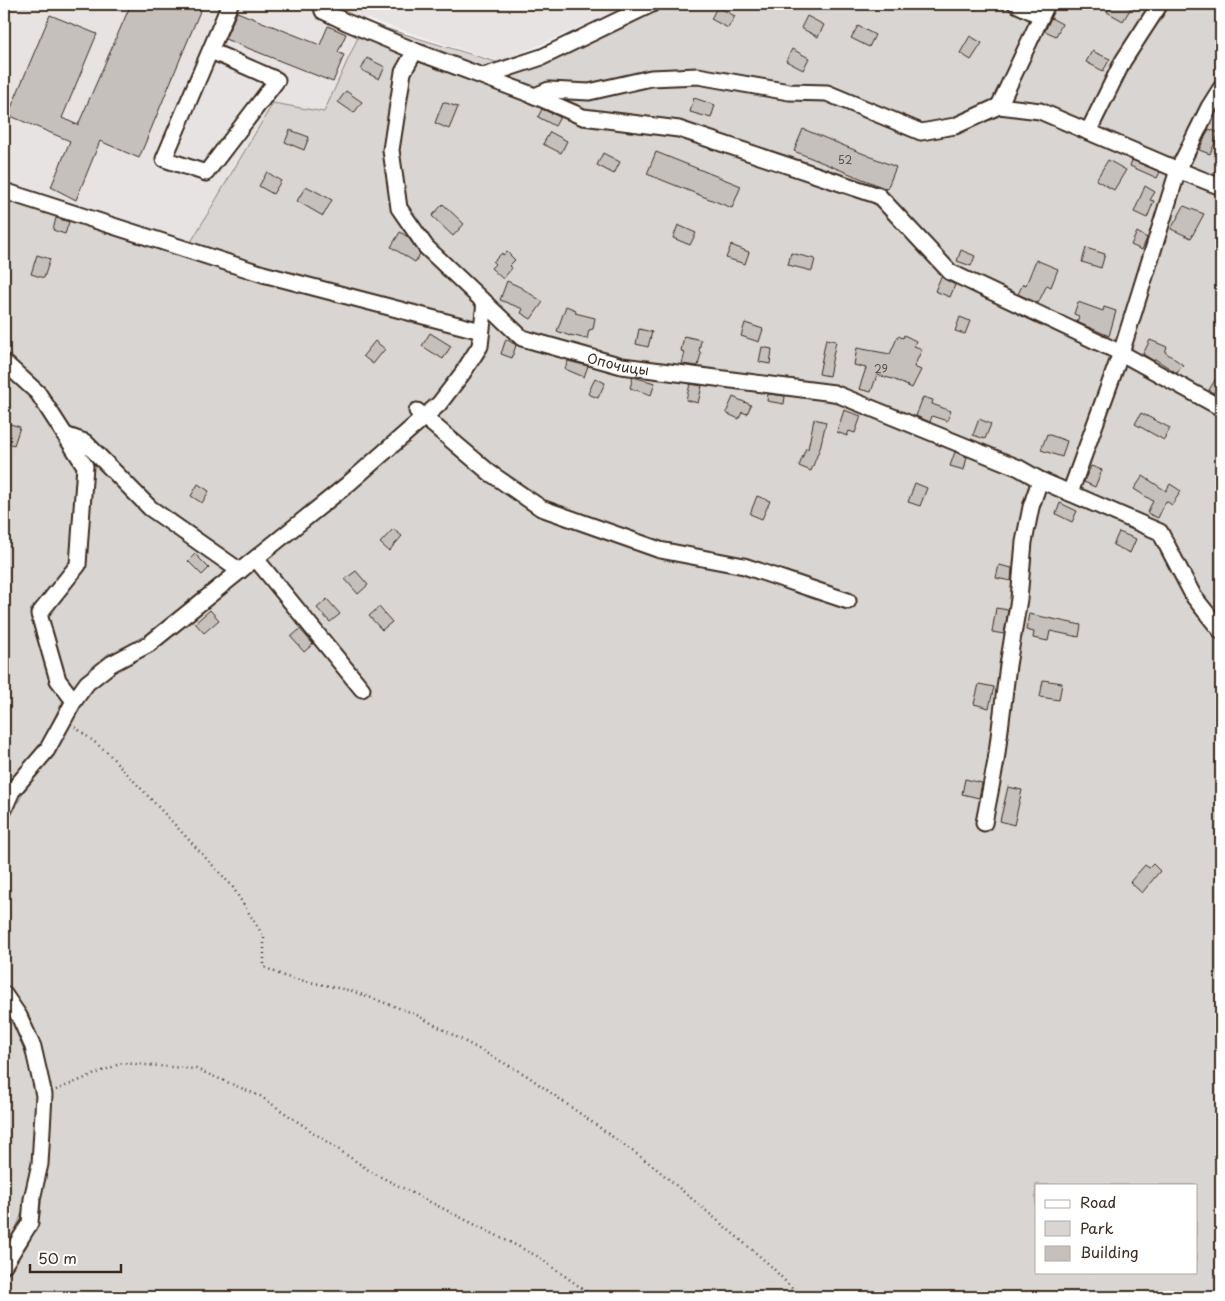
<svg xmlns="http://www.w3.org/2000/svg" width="1225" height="1301" font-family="'Playpen Sans',sans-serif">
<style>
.built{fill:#e6e3e2}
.green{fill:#d8d5d2;stroke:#8a8078;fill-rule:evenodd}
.building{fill:#c6c0bd;stroke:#3b2a1e}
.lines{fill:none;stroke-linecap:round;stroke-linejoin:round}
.minor-casing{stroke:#3b2a1e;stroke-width:19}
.path{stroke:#3b2a1e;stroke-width:2.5;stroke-dasharray:1 4;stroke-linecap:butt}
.minor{stroke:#fff;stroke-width:15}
.labels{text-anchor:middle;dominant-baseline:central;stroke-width:4.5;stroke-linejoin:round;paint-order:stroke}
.number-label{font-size:11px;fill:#5e5046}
.street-label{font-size:14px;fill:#3b2a1e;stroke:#fff}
</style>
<rect width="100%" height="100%" fill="#f3f2f2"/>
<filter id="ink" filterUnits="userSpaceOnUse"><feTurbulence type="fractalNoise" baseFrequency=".02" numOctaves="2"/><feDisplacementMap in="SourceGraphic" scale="10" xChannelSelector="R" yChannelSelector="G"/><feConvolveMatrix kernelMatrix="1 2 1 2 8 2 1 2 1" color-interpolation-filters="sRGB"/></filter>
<g filter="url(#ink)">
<polygon class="built" points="4,4 633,4 500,62 365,18 365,22 324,112 273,103 191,242 4,190"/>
<g class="green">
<path d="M 661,4 L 1221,4 L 1221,1297 L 4,1297 L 4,1280 L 27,1246 L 40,1214 L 47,1142 L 48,1085 L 41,1046 L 25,1015 L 4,984 L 4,830 L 30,779 L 84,693 L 122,664 L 109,653 L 75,684 L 61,704 L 41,746 L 4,791 L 4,190 L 191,242 L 273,103 L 324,112 L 365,22 L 509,66 ZM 1036,1185 L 1196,1185 L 1196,1272 L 1036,1272 Z"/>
<path d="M 4,1009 C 42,1053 40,1126 29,1179 C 26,1195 23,1213 16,1228 C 12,1234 8,1241 4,1247 Z"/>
</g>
<g class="building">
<polygon points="131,4 203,4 139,158 100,141 76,200 51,187 70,141 8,115 50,15 97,34 62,118 78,125"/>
<polygon points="1112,4 1124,4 1131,8 1123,21 1107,12"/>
<polygon points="717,7 735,16 728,28 711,19"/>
<polygon points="237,12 320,45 328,26 346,34 338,52 344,55 333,82 225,39"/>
<polygon points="807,16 824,25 818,37 801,28"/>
<polygon points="1051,18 1062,24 1056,36 1045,31"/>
<polygon points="858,26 875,35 869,47 851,38"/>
<polygon points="970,36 982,43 971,60 960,53"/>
<polygon points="792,49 809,58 803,70 786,61"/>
<polygon points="1092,51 1110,59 1103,71 1086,62"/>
<polygon points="367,58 385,67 379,79 361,70"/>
<polygon points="346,91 362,102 354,113 338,102"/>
<polygon points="694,98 715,105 711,118 690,112"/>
<polygon points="443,102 458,107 449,129 435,123"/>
<polygon points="542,109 560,117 555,126 538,117"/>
<polygon points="803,129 896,167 887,189 794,151"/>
<polygon points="1209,129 1219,133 1210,154 1199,150"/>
<polygon points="290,130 309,137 304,150 285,142"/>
<polygon points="550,132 567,141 561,153 543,144"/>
<polygon points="656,152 741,186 732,208 647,174"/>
<polygon points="603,153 620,162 614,174 597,165"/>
<polygon points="1108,160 1126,170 1114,190 1096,180"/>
<polygon points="1132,160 1160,172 1157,178 1130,166"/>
<polygon points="267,172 281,181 273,194 259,186"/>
<polygon points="306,186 332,200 323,216 297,201"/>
<polygon points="1145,186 1155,192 1150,200 1154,201 1147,218 1134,212"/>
<polygon points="443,204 464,224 453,236 432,216"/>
<polygon points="1184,206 1204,214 1191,238 1171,229"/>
<polygon points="56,218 69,222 65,234 53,230"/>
<polygon points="678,225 696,233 690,245 673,238"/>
<polygon points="400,232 408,237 420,254 415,262 391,247"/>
<polygon points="1137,232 1147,238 1142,250 1131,245"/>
<polygon points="731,245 749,252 745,264 726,258"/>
<polygon points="1086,248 1105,254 1101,268 1082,262"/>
<polygon points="961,250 975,256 971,266 957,261"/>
<polygon points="507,252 515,260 509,266 512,268 503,279 491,268 495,264 493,262 502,253 503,255"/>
<polygon points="791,253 815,259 812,271 788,265"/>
<polygon points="37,255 50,259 44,278 31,274"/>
<polygon points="1036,260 1058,269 1051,287 1047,285 1038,303 1018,294 1023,284 1026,285"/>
<polygon points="941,277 955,285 950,297 935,291"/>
<polygon points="507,281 520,287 543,302 531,319 521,313 523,309 500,300"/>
<polygon points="1078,302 1103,311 1104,307 1116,311 1109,336 1077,322 1079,316 1074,314"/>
<polygon points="566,306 576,310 575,313 595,318 593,329 589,330 587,339 570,335 570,336 557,331"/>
<polygon points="960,317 970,321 965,334 955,331"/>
<polygon points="745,323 763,329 759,342 741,336"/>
<polygon points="639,329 652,332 648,347 636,344"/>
<polygon points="430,333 451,346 443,359 422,346"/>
<polygon points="904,335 916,341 914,346 922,349 914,367 921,370 912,388 893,379 877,375 871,392 859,389 866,368 854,365 857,348 890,354 898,336 903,338"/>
<polygon points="684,336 701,340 699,351 701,353 698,366 682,364 685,352 681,351"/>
<polygon points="506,339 516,345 512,358 501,354"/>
<polygon points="826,339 836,341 829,376 819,374"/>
<polygon points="1150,340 1167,347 1165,352 1183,365 1177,373 1155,359 1154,361 1143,354"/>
<polygon points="375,341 385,349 373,364 363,356"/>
<polygon points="762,347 772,349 770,364 759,362"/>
<polygon points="568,361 588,366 584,377 565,369"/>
<polygon points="1221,370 1221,397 1209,390"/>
<polygon points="633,377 655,383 651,395 630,388"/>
<polygon points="595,378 605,383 598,398 588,394"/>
<polygon points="690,384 702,386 698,403 686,400"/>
<polygon points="768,394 785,396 784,404 767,401"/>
<polygon points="733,397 751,405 747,414 742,412 739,419 726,413"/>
<polygon points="923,397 933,400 932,404 951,411 947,421 932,416 930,422 916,416"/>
<polygon points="844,410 861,416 855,433 849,431 847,436 837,432"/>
<polygon points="1141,413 1170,428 1164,440 1135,424"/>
<polygon points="814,419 826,422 820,448 811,471 799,466 806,448 808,449"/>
<polygon points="979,419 991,424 985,439 973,435"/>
<polygon points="7,423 20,427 14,445 4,442 4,433"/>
<polygon points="1047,434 1067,441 1062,457 1041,450"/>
<polygon points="955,452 967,457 964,470 950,466"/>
<polygon points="1091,466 1102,470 1095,487 1084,482"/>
<polygon points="1143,476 1166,491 1170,484 1181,491 1172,505 1166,501 1158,518 1147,513 1153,501 1134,489"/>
<polygon points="915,483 927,488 920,506 908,502"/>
<polygon points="198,484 209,491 202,503 191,496"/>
<polygon points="757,496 770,501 762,519 750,514"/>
<polygon points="1060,503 1077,511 1072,522 1056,514"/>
<polygon points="393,529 402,536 389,551 380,543"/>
<polygon points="1119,532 1136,539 1130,553 1113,545"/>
<polygon points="195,554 209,568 202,575 188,561"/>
<polygon points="999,565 1012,568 1011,581 996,578"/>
<polygon points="356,571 368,585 358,594 345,579"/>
<polygon points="327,599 340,614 330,622 317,608"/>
<polygon points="379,607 392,622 382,630 369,616"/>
<polygon points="996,608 1008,610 1004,634 992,632"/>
<polygon points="210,610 219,620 204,633 195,623"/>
<polygon points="1029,614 1081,625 1079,637 1050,631 1048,641 1033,638 1034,632 1026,630"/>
<polygon points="300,629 313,644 304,652 291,637"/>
<polygon points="1043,680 1062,683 1059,700 1040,697"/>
<polygon points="979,684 994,687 989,708 974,704"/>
<polygon points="965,779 982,783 979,798 962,794"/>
<polygon points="1008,787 1022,790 1014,825 1000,821"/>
<polygon points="1153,864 1160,871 1142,893 1130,882 1145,865 1149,868"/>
</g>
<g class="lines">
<defs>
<g id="minor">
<polyline points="321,4 323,11 346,22 415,51 535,96 583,117 679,129 879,196 950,272 1121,353 1221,408"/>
<polyline points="1016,4 1041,16"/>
<polyline points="211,51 277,80 206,173 164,159 230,4"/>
<path id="s1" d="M 415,51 L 403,72 L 391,150 L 399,208 L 426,247 L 522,338 L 622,366 L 834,393 L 1019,468 L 1040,480 L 1160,532 L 1194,597 L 1221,631"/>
<polyline points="484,76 542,57 652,4"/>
<polyline points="535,96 549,90 589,92 651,78 698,76 789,92 827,93 921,132 955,126 999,106 1040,111 1178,170 1221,187"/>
<polyline points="999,106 1047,4"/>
<polyline points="1088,132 1123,61 1160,4"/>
<polyline points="4,191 263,274 481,331"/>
<polyline points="4,362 38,393 85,466 78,565 39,614 58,680 74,701"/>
<polyline points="417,411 490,473 541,508 660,550 744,566 848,601"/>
<polyline points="65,435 85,442 150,508 240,571"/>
<polyline points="1070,493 1122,350 1178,170 1209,107 1221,88"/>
<polyline points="256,559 362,689"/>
<polyline points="4,809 12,791 47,750 74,701 87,683 111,664 149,644 348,484 439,404 462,374 480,346 485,302"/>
<polyline points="984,823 996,761 1008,665 1019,599 1024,542 1031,507 1040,480"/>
<polyline points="4,994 19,1016 33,1047 44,1095 40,1164 32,1199 30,1223 4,1265"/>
</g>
</defs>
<use href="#minor" class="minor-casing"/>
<g class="path">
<polyline points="75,727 106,751 232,886 264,937 264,967 286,977 352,991 413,1013 526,1075 652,1165 770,1265 800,1297"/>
<polyline points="56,1090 122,1063 196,1069 260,1096 373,1173 537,1256 594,1297"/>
</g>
<use href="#minor" class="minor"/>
</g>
</g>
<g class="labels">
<g class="number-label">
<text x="845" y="159">52</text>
<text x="881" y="368">29</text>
</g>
<g class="street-label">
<text stroke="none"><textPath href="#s1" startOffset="441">Опочицы</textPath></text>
</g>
</g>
<rect width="1225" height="1301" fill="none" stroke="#fff" stroke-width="20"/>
<rect x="10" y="10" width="1205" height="1281" fill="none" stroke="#3b2a1e" stroke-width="2" filter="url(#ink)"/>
<rect x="1035" y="1184" width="162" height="90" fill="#ffffff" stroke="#b1aaa5"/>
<rect x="1045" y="1200" width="25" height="8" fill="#ffffff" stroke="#b1aaa5"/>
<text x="1080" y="1208" font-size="15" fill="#3b2a1e">Road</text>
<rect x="1045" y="1221" width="25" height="15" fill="#d8d5d2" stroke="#b1aaa5"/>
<text x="1080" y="1234" font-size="15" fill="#3b2a1e">Park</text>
<rect x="1045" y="1246" width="25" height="15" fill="#c6c0bd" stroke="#b1aaa5"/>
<text x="1080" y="1258" font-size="15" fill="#3b2a1e">Building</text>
<path d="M30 1264v8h91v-8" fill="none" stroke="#3b2a1e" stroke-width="2.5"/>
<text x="38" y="1264" font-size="15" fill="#3b2a1e" stroke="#ffffff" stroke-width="4" paint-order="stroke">50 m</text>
</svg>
